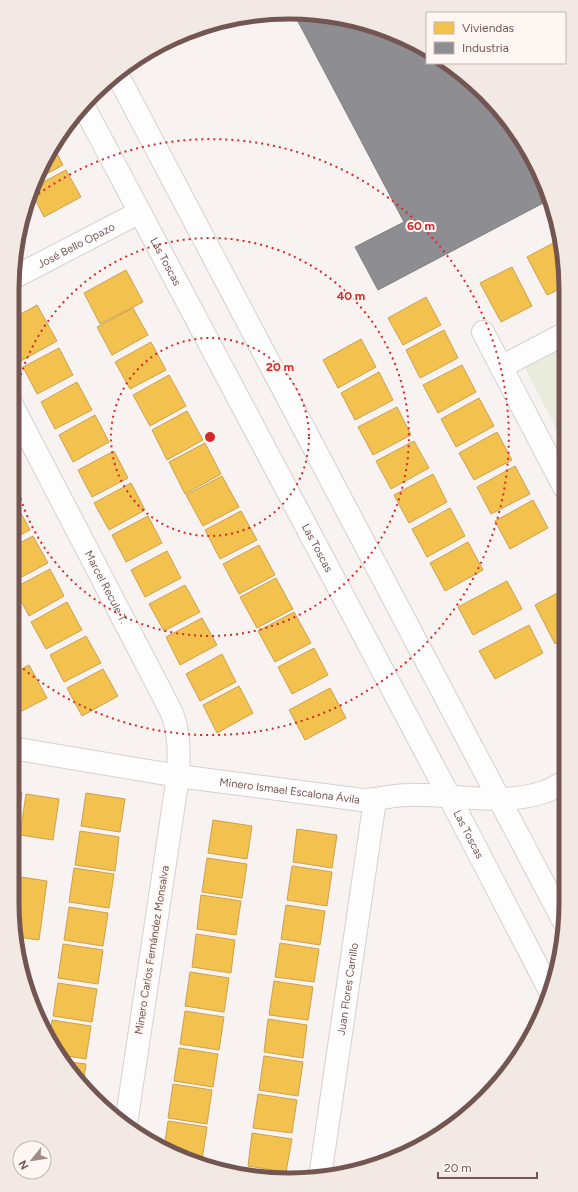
<svg xmlns="http://www.w3.org/2000/svg" width="578" height="1192" font-family="Figtree,sans-serif">
<style>
.green{fill:#e9ecdc}
.homes{fill:#f2c14e;stroke:#cca14f}
.industry{fill:#8d8d92;stroke:#857c7e}
.lines{fill:none;stroke-linecap:round;stroke-linejoin:round}
.street-casing{stroke:#d7d0cd;stroke-width:24}
.secondary-casing{stroke:#d7cecb;stroke-width:24}
.street{stroke:#fefdfd;stroke-width:22}
.secondary{stroke:#fefdfd;stroke-width:22}
.ring{fill:none;stroke:#d62828;stroke-width:2;stroke-dasharray:2 4}
.labels{text-anchor:middle;dominant-baseline:central;stroke-width:4;stroke-linejoin:round;paint-order:stroke}
.street-label{font-size:11px;fill:#735651;stroke:#fdf6f2}
.rim{fill:none;stroke:#735651;stroke-width:5}
.centre{fill:#d62828;stroke:#fdf6f2;stroke-width:2}
.ring-label{font-size:12px;text-anchor:middle;font-weight:bold;fill:#d62828;stroke:#fdf6f2;stroke-width:4;stroke-linejoin:round;paint-order:stroke}
</style>
<rect width="100%" height="100%" fill="#f8f3f0"/>
<polygon class="green" points="564,348 564,444 525,368"/>
<g class="homes">
<polygon points="53,146 63,165 35,180"/>
<polygon points="66,170 81,197 44,217 31,191 32,188"/>
<polygon points="555,242 564,259 564,287 547,295 527,257"/>
<polygon points="512,267 532,306 501,322 480,283"/>
<polygon points="126,270 143,302 100,324 84,293"/>
<polygon points="426,297 441,325 403,345 388,318"/>
<polygon points="37,305 57,341 19,362 12,349 12,319"/>
<polygon points="133,308 148,335 112,355 97,327"/>
<polygon points="444,330 458,358 420,378 406,350"/>
<polygon points="361,339 376,367 338,388 323,360"/>
<polygon points="151,342 166,370 130,389 115,362"/>
<polygon points="59,348 73,375 37,394 23,367"/>
<polygon points="462,365 476,392 438,413 423,385"/>
<polygon points="379,372 393,400 355,420 341,393"/>
<polygon points="169,375 186,406 150,426 133,395"/>
<polygon points="77,382 92,410 55,429 41,402"/>
<polygon points="479,398 494,426 456,447 441,419"/>
<polygon points="397,407 411,435 373,455 358,427"/>
<polygon points="187,411 203,440 167,460 152,430"/>
<polygon points="95,415 109,442 73,462 59,435"/>
<polygon points="497,432 512,460 474,480 459,453"/>
<polygon points="414,441 429,468 391,489 376,461"/>
<polygon points="205,443 221,474 185,494 169,462"/>
<polygon points="114,451 128,478 92,497 78,470"/>
<polygon points="515,466 530,494 491,514 477,487"/>
<polygon points="433,474 447,502 409,523 394,495"/>
<polygon points="222,476 239,507 203,526 186,495"/>
<polygon points="131,483 145,510 109,530 94,503"/>
<polygon points="533,500 548,528 510,549 495,521"/>
<polygon points="15,502 30,530 12,539 12,504"/>
<polygon points="450,508 465,536 427,557 412,529"/>
<polygon points="241,511 257,540 220,559 205,530"/>
<polygon points="148,516 162,543 126,562 112,535"/>
<polygon points="33,536 48,563 12,582 12,547"/>
<polygon points="468,542 483,570 445,591 430,563"/>
<polygon points="259,545 275,575 239,594 223,564"/>
<polygon points="167,551 181,578 145,597 131,570"/>
<polygon points="50,569 64,596 29,616 14,588"/>
<polygon points="276,578 293,609 257,628 240,597"/>
<polygon points="507,581 522,609 473,635 458,607"/>
<polygon points="185,585 200,612 164,631 149,604"/>
<polygon points="563,590 565,595 565,638 555,644 535,605"/>
<polygon points="67,602 82,630 46,649 31,622"/>
<polygon points="294,612 311,643 275,662 258,631"/>
<polygon points="202,618 217,645 180,665 166,637"/>
<polygon points="529,625 543,653 495,679 479,651"/>
<polygon points="86,636 101,663 64,682 50,655"/>
<polygon points="314,648 328,675 292,694 278,667"/>
<polygon points="222,654 236,682 200,701 186,674"/>
<polygon points="29,665 47,698 12,716 12,674"/>
<polygon points="103,669 118,696 82,716 67,688"/>
<polygon points="239,686 253,713 217,733 203,705"/>
<polygon points="330,688 346,718 305,740 289,710"/>
<polygon points="12,791 22,793 16,835 12,834"/>
<polygon points="86,793 125,799 120,832 81,826"/>
<polygon points="26,794 59,799 53,840 20,835"/>
<polygon points="213,820 252,826 247,859 208,853"/>
<polygon points="297,829 337,835 332,868 293,862"/>
<polygon points="80,831 119,837 115,871 75,865"/>
<polygon points="207,858 247,864 242,898 202,892"/>
<polygon points="292,866 332,872 327,906 287,900"/>
<polygon points="74,868 114,874 109,908 69,902"/>
<polygon points="14,876 47,881 39,940 18,937 12,903"/>
<polygon points="201,895 241,901 236,935 197,929"/>
<polygon points="286,905 325,911 320,945 281,939"/>
<polygon points="69,907 108,913 103,946 64,940"/>
<polygon points="196,934 235,940 231,973 192,967"/>
<polygon points="280,943 319,949 314,982 275,977"/>
<polygon points="63,944 103,950 98,984 58,978"/>
<polygon points="190,972 229,978 224,1012 185,1006"/>
<polygon points="274,981 313,987 308,1020 269,1015"/>
<polygon points="58,983 97,989 92,1022 53,1016"/>
<polygon points="185,1011 224,1017 219,1050 180,1044"/>
<polygon points="268,1019 307,1025 303,1058 264,1052"/>
<polygon points="52,1020 91,1026 86,1059 61,1055 50,1035"/>
<polygon points="179,1048 218,1054 213,1087 174,1081"/>
<polygon points="264,1056 303,1062 298,1096 259,1090"/>
<polygon points="63,1061 86,1064 83,1085 69,1072"/>
<polygon points="173,1084 212,1090 207,1124 168,1118"/>
<polygon points="258,1094 297,1100 292,1133 253,1128"/>
<polygon points="168,1121 207,1127 202,1160 179,1157 164,1149"/>
<polygon points="252,1133 292,1139 286,1172 248,1166"/>
<polygon points="247,1171 278,1176 246,1175"/>
</g>
<polygon class="industry" points="293,12 343,17 395,33 427,52 427,63 447,63 458,69 509,121 545,183 549,200 378,290 355,247 404,222"/>
<g class="lines">
<defs>
<g id="street">
<path id="s1" d="M 13,278 L 140,212"/>
<polyline points="483,332 564,487"/>
<polyline points="501,367 564,334"/>
<path id="s2" d="M 12,405 L 171,711 C 180,733 179,753 178,776 L 126,1124"/>
<path id="s3" d="M 12,748 L 178,776 L 362,800 C 378,800 392,795 407,795 C 452,793 500,807 544,792 C 551,790 558,785 566,781"/>
<path id="s4" d="M 320,1177 L 375,800"/>
</g>
<g id="secondary">
<polyline points="117,74 564,922"/>
<path id="s5" d="M 83,105 L 449,796 L 550,991"/>
</g>
</defs>
<use href="#street" class="street-casing"/>
<use href="#secondary" class="secondary-casing"/>
<use href="#street" class="street"/>
<use href="#secondary" class="secondary"/>
</g>
<g class="ring">
<circle cx="210" cy="437" r="99"/>
<path d="M12 416A199 199 0 1 1 12 458"/>
<path d="M29 201A298 298 0 1 1 13 660"/>
</g>
<g class="labels">
<g class="street-label">
<text stroke="none"><textPath href="#s1" startOffset="71">José Bello Opazo</textPath></text>
<text stroke="none"><textPath href="#s5" startOffset="177">Las Toscas</textPath></text>
<text stroke="none"><textPath href="#s5" startOffset="501">Las Toscas</textPath></text>
<text stroke="none"><textPath href="#s2" startOffset="205">Marcel Recule T.</textPath></text>
<text stroke="none"><textPath href="#s3" startOffset="281">Minero Ismael Escalona Ávila</textPath></text>
<text stroke="none"><textPath href="#s5" startOffset="825">Las Toscas</textPath></text>
<text transform="translate(152 950) rotate(-81)">Minero Carlos Fernández Monsalva</text>
<text stroke="none"><textPath href="#s4" startOffset="190">Juan Flores Carrillo</textPath></text>
</g>
</g>
<path d="M0 0H578V1192H0ZM289 19H289A270 270 0 0 1 559 289V903A270 270 0 0 1 289 1173H289A270 270 0 0 1 19 903V289A270 270 0 0 1 289 19Z" fill="#f2e9e5" fill-rule="evenodd"/>
<path class="rim" d="M289 19H289A270 270 0 0 1 559 289V903A270 270 0 0 1 289 1173H289A270 270 0 0 1 19 903V289A270 270 0 0 1 289 19Z"/>
<circle cx="210" cy="437" r="6" class="centre"/>
<g class="ring-label">
<text x="421" y="230">60 m</text>
<text x="351" y="300">40 m</text>
<text x="280" y="371">20 m</text>
</g>
<rect x="426" y="12" width="140" height="52" fill="#fdf6f2" stroke="#c6b6b2"/>
<rect x="434" y="22" width="20" height="12" fill="#f2c14e" stroke="#c6b6b2"/>
<text x="462" y="32" font-size="12" fill="#735651">Viviendas</text>
<rect x="434" y="42" width="20" height="12" fill="#8d8d92" stroke="#c6b6b2"/>
<text x="462" y="52" font-size="12" fill="#735651">Industria</text>
<g transform="translate(32 1160) rotate(240)"><circle r="19" fill="#fdf6f2" stroke="#c6b6b2"/>
<path d="M0-3L7 15L0 10L-7 15Z" fill="#a28d89"/>
<text y="-6" font-size="11" font-weight="bold" text-anchor="middle" fill="#735651">N</text>
</g>
<path d="M438 1172v6h99v-6" fill="none" stroke="#735651" stroke-width="2"/>
<text x="444" y="1172" font-size="12" fill="#735651" stroke="#fdf6f2" stroke-width="3" paint-order="stroke">20 m</text>
</svg>
